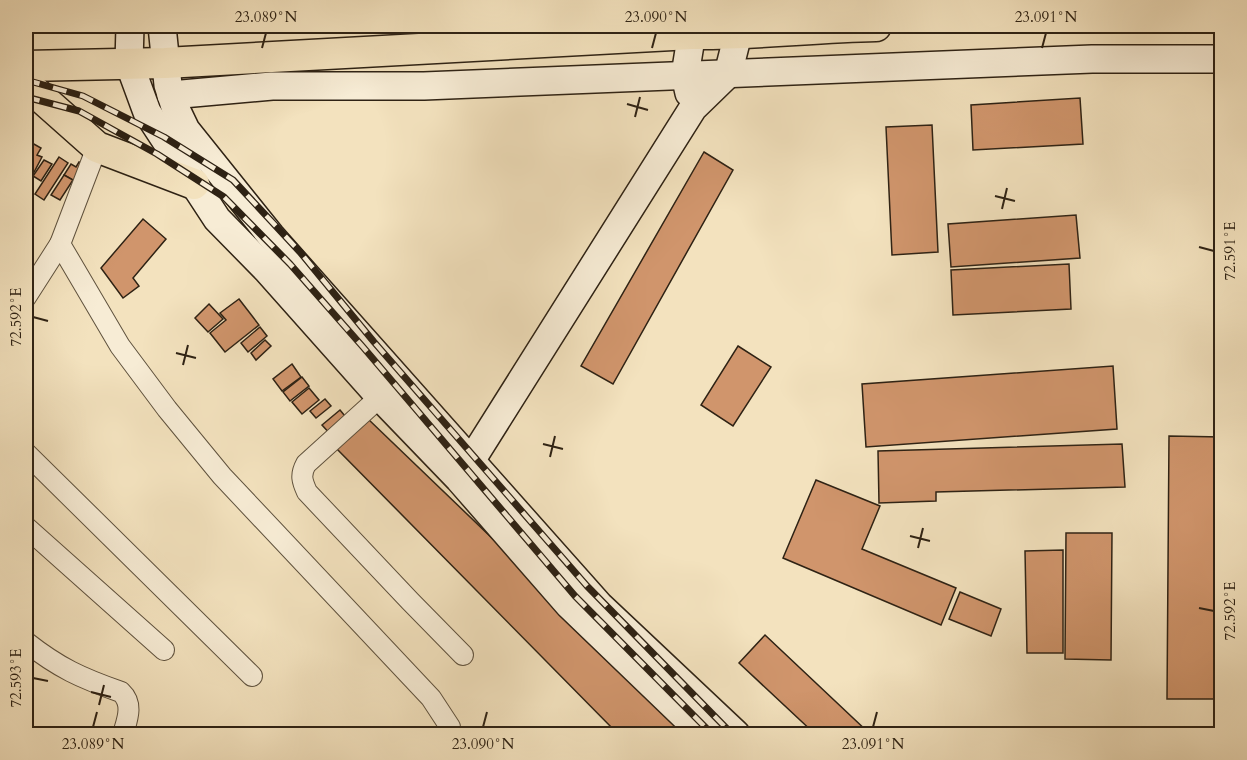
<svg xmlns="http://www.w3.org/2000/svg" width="1247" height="760" font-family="Cardo,serif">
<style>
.building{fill:#d0956c;stroke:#2e2214;stroke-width:1.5}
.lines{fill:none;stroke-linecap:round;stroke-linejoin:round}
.street-casing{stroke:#5f523e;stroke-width:22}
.secondary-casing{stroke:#2e2214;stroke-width:30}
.primary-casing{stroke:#2e2214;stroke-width:33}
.street{stroke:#f7ecd5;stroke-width:20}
.secondary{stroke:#f7ecd5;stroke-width:27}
.primary{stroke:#f3e2be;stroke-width:30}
.rail-casing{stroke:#2e2214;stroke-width:7}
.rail{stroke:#f7ecd5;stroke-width:4.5;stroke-dasharray:14;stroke-linecap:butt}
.ticks{fill:none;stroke:#2e2214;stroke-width:2}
.neatline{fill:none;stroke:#2e2214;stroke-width:2}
.ticks-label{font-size:15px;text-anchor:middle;fill:#2e2214}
</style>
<rect width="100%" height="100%" fill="#f3e2be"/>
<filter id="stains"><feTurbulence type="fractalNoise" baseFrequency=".00333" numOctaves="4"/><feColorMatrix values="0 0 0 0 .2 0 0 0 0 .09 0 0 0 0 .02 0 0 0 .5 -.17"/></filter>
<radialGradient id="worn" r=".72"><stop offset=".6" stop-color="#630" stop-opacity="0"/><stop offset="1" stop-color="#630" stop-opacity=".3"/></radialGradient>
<g class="building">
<polygon points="1080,98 1083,144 973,150 971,105"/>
<polygon points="932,125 938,252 892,255 886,127"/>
<polygon points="32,143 41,148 37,155 42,157 32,176 26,173 26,154"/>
<polygon points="704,152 733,170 613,384 581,366"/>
<polygon points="59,157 68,163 44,200 35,194"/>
<polygon points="44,160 52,164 41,181 33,176"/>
<polygon points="79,162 88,167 78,183 64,175 71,164 76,167"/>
<polygon points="64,175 73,180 60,200 51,195"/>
<polygon points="1076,215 1080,258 951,267 948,224"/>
<polygon points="143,219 166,239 133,278 139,286 123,298 101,268"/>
<polygon points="1069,264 1071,309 953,315 951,270"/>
<polygon points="239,299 259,325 225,352 210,333 226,320 220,313"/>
<polygon points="209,304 223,319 208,332 195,318"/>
<polygon points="260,327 267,336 248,352 241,343"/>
<polygon points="265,340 271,346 256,360 251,353"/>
<polygon points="738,346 771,367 733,426 701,405"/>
<polygon points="292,364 301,377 282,391 273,379"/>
<polygon points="1113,366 1117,429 866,447 862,384"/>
<polygon points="302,377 309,386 290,401 283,392"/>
<polygon points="309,388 319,400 302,414 292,402"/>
<polygon points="325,399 331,406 316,418 310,411"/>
<polygon points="340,410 349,421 332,436 322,425"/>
<polygon points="367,418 696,734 618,734 335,447"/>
<polygon points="1169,436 1222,437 1222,699 1167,699"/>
<polygon points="1122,444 1125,487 936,492 936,501 879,503 878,451"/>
<polygon points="816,480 880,506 862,549 956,588 941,625 783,558"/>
<polygon points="1066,533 1112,533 1111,660 1065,659"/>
<polygon points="1063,550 1063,653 1027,653 1025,551"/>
<polygon points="960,592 1001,609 991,636 949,619"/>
<polygon points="765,635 870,734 815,734 739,663"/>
</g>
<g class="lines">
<defs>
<g id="street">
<polyline points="97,147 60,244 120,346 167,409 222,476 431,698 450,727 444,734"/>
<polyline points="26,297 60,244"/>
<path d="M 380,397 L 306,464 C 300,475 302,481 307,492 L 410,601 L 463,655"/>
<polyline points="26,453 252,676"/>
<polyline points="26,527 164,650"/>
<path d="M 26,642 C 59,668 81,678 121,692 C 134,704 127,720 123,734"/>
</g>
<g id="secondary">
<polyline points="130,26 129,63 147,112 217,219 267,270 380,397 459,479 569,605 703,734"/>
<polyline points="162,26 168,85 175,107 186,130 271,236 599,605 736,734"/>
<polyline points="689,93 685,75 693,26"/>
<polyline points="171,95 272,86 424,86 1092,59 1222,59"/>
<polyline points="462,475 693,108 728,74 740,26"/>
</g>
<g id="primary">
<path d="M 26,66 L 165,63 L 691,34 C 753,35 814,27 876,26"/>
<polyline points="26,84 97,147 194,184"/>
</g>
</defs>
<use href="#street" class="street-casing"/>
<use href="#secondary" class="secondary-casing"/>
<use href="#primary" class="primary-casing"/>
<use href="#street" class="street"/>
<use href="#secondary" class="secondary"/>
<use href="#primary" class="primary"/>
<defs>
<g id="rail">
<polyline points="26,80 83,96 164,137 233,180 300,252 374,342 587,586 732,734"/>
<polyline points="26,97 79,111 157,154 224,197 290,264 363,347 575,596 712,734"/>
</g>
</defs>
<use href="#rail" class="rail-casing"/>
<use href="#rail" class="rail"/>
</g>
<path class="ticks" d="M 262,48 L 266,33M 652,48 L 656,33M 1042,48 L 1046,33M 627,104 L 648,110M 635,117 L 640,97M 995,196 L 1015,201M 1002,209 L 1007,188M 1199,247 L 1214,251M 33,317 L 48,321M 176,353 L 196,358M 183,365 L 188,345M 543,444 L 563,449M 550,457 L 555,436M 910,536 L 930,541M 918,548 L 923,528M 1199,608 L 1214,611M 33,678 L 48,681M 91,692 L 111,697M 99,705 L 104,685M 93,727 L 97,712M 483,727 L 487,712M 873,727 L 877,712"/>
<rect width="1247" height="760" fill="none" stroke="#f3e2be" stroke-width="66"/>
<rect x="33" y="33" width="1181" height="694" class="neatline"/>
<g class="ticks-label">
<text x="266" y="22">23.089°N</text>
<text x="656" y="22">23.090°N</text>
<text x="1046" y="22">23.091°N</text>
<text transform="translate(1230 251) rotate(-90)" y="5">72.591°E</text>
<text transform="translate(16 317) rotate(-90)" y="5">72.592°E</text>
<text transform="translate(1230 611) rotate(-90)" y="5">72.592°E</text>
<text transform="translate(16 678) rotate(-90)" y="5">72.593°E</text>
<text x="93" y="749">23.089°N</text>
<text x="483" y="749">23.090°N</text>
<text x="873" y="749">23.091°N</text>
</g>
<rect width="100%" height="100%" filter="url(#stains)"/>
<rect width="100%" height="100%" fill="url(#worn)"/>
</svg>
